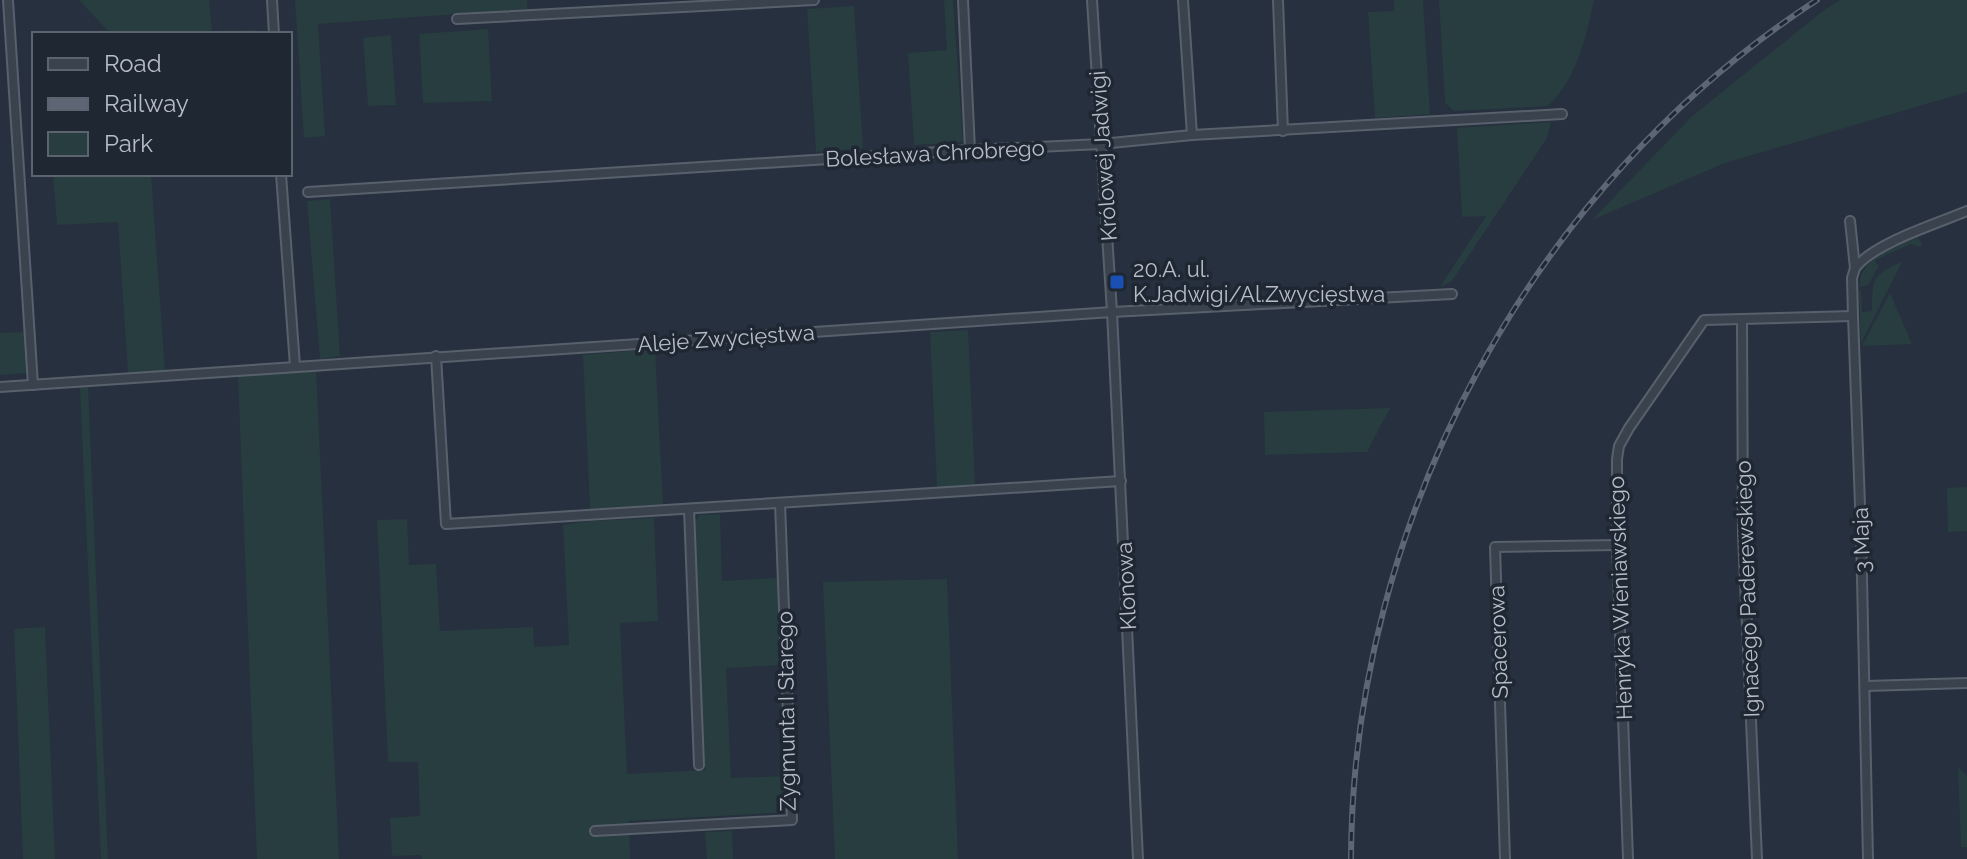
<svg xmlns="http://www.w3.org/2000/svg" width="1967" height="859" font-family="Raleway,sans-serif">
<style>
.green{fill:#283d3f}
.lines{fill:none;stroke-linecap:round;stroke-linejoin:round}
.minor-casing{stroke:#58606c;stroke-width:12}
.minor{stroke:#3a424e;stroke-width:8}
.rail-casing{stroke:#5c6675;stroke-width:6}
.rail{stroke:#1f2733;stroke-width:3;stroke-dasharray:9;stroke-linecap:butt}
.transit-dot{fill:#1a4fb4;stroke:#1f2733;stroke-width:3}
.labels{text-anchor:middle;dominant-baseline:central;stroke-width:7;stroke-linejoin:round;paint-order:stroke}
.street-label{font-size:22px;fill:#b6bdc9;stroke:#1f2733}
.poi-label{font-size:22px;fill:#b6bdc9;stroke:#1f2733;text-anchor:start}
</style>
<rect width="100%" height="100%" fill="#26303e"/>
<g class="green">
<polygon points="79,0 209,0 212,31 257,30 257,34 111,34"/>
<polygon points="295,0 527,0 527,9 318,24 325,136 304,138"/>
<polygon points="944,0 953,0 963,142 914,145 908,53 947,50"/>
<polygon points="1394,0 1423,0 1430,114 1375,118 1368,12 1394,11"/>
<path d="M 1439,0 L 1594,0 C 1586,37 1577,79 1548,106 L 1454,111 L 1445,103 Z"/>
<polygon points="1840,0 1967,0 1967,92 1725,163 1592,220 1691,117 1823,11"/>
<polygon points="854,6 863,148 816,152 807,9"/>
<polygon points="488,29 492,101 423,103 419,34"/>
<polygon points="391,35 396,105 368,106 363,38"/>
<polygon points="1551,122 1547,138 1452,281 1440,287 1486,216 1462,217 1457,128"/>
<polygon points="53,174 151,174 165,371 128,373 118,222 57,225"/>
<polygon points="330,199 340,356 320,359 307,201"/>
<path d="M 1918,238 L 1922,243 L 1920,247 L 1911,244 L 1875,260 L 1877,265 L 1880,264 L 1868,285 L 1860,287 C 1857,259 1895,245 1918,238 Z"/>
<path d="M 1902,262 L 1861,343 L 1859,290 L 1861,290 L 1862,312 L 1872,311 C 1872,281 1872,274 1902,262 Z"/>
<polygon points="1890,293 1912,344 1862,346"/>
<polygon points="968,330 975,485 937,487 930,332"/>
<polygon points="25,332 28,373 0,375 0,333"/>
<polygon points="655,349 663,504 590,510 583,355"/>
<polygon points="316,370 339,859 257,859 238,376"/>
<polygon points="88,386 108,859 101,859 80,387"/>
<polygon points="1390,408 1367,452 1265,455 1264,412"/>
<polygon points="1967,487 1967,531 1948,532 1947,488"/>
<polygon points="720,514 722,581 777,578 781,665 726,668 731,778 787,776 789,812 629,821 630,859 422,859 421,855 392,856 390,818 420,816 418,762 388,762 377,520 407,519 409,565 436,564 440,631 533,627 534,647 569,645 563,525 590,521 654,518 658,621 620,623 627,774 705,770 693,525 699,515"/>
<polygon points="947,579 958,859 835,859 823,582"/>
<polygon points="45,627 55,859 23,859 14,629"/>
<polygon points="1958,767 1967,776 1967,847 1961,847"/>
<polygon points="732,831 733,859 707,859 705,832"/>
</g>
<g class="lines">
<defs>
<g id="minor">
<polyline points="8,0 33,385"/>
<polyline points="272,0 274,34"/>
<polyline points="963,0 970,150"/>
<polyline points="1092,0 1112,312 1138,859"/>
<polyline points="1183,0 1192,135"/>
<polyline points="1278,0 1283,131"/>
<polyline points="457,19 814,0"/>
<polyline points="281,174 295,366"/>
<polyline points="308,192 970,150 1101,144 1192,135 1562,114"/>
<polyline points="1850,221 1855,268 1852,278 1853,316 1861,532 1868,859"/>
<path d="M 1855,268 C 1874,243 1936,224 1967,211"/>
<polyline points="1742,319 1743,535 1757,859"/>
<polyline points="436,356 446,524 1121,481"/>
<polyline points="0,387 1112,312 1452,294"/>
<polyline points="689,509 699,765"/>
<polyline points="1866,686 1967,683"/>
<polyline points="595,831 792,820 780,503"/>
<polyline points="1505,859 1495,547 1617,545"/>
<polyline points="1628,859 1617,545 1617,459 1619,446 1629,428 1704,320 1853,316"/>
</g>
</defs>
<use href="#minor" class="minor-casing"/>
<use href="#minor" class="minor"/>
<defs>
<path id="rail" d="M 1351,859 C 1352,520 1532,185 1817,0"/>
</defs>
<use href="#rail" class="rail-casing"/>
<use href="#rail" class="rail"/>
</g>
<rect class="transit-dot" x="1109" y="274" width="16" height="16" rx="4"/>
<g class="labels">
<g class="street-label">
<text transform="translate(935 153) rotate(-3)">Bolesława Chrobrego</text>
<text transform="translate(1103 156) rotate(-94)">Królowej Jadwigi</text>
<text transform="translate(726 338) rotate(-4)">Aleje Zwycięstwa</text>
<text transform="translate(1861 540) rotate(-92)">3 Maja</text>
<text transform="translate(1126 586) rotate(-93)">Klonowa</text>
<text transform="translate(1747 589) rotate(-92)">Ignacego Paderewskiego</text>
<text transform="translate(1620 598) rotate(-92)">Henryka Wieniawskiego</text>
<text transform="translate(1498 642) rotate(-92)">Spacerowa</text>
<text transform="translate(786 711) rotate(-91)">Zygmunta I Starego</text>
</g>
<g class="poi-label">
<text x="1133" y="269">20.A. ul.<tspan x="1133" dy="25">K.Jadwigi/Al.Zwycięstwa</tspan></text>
</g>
</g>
<rect x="32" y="32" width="260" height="144" fill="#1f2733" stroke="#5b636f" stroke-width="2"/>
<rect x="48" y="58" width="40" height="12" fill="#3a424e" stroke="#5b636f" stroke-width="2"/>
<text x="104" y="72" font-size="24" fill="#b6bdc9">Road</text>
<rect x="48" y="98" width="40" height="12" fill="#5c6675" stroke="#5b636f" stroke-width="2"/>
<text x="104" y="112" font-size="24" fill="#b6bdc9">Railway</text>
<rect x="48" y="132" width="40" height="24" fill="#283d3f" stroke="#5b636f" stroke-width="2"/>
<text x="104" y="152" font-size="24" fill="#b6bdc9">Park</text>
</svg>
